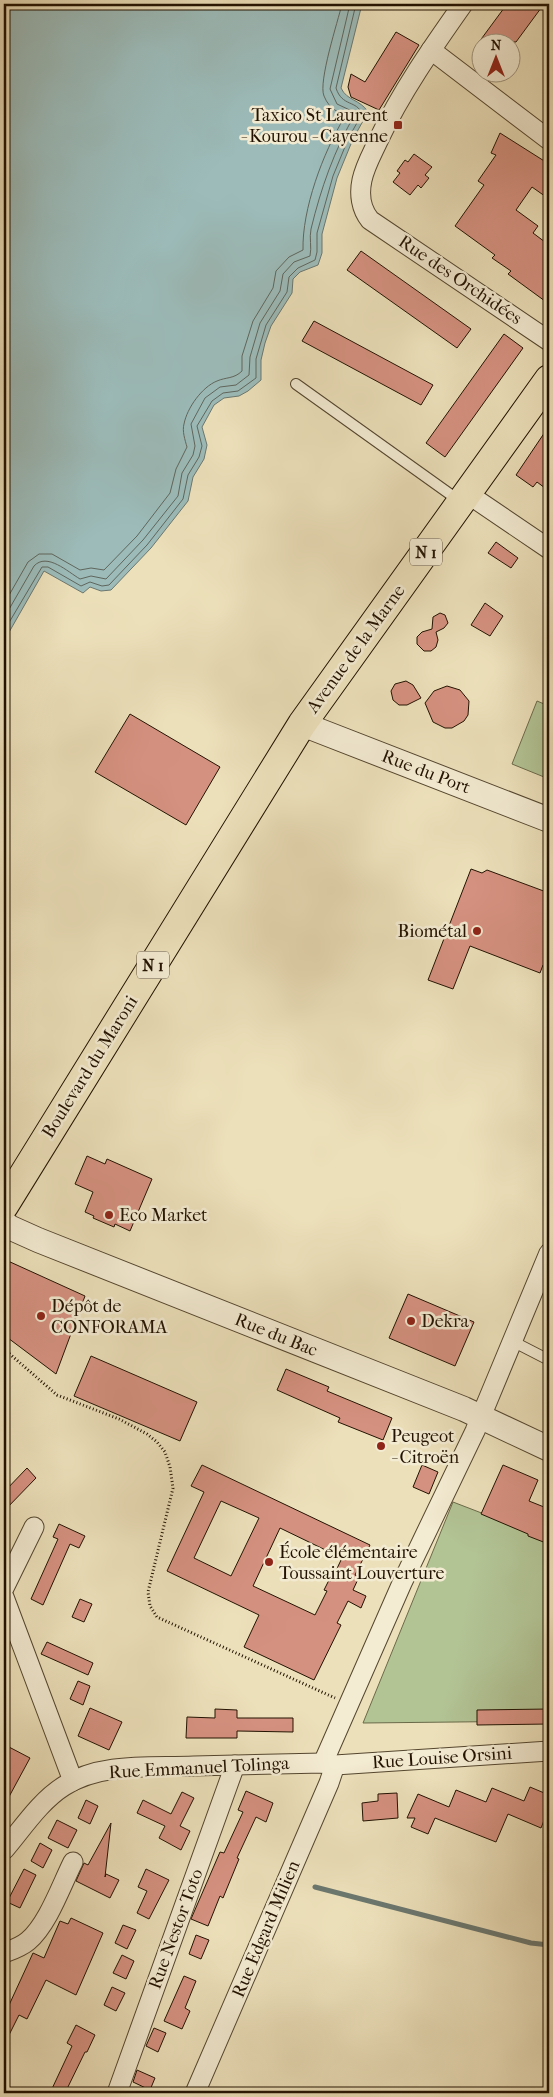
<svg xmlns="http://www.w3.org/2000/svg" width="553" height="2097" font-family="'IM FELL French Canon',serif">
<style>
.green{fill:#b2c394;stroke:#6a6a4a}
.water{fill:#9cbbb9;stroke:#6b776f}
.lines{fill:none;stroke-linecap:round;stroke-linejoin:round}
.shore{stroke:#5f665d;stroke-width:1}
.stream{stroke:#6b776f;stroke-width:5}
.building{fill:#d59180;stroke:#221201;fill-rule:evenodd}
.service-casing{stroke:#54462f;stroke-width:12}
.minor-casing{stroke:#54462f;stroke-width:21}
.tertiary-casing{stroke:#54462f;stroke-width:26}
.primary-casing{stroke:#221201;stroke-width:30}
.path{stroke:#221201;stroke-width:3;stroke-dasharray:1 2.5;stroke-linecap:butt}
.service{stroke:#f3ebd2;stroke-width:10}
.minor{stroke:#f3ebd2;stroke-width:19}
.tertiary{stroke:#f3ebd2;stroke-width:24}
.primary{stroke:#ece0ba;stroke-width:28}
.poi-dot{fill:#8f2418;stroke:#f3ebd2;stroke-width:2}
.labels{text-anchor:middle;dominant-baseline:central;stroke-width:5;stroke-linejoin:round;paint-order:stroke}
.shield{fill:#f3ebd2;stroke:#615340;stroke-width:1}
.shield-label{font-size:16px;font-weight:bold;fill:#221201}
.poi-label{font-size:18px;fill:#221201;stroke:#f3ebd2;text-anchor:start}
.street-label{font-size:18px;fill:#221201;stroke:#f3ebd2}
</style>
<rect width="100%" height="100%" fill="#ece0ba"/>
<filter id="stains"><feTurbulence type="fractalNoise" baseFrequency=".004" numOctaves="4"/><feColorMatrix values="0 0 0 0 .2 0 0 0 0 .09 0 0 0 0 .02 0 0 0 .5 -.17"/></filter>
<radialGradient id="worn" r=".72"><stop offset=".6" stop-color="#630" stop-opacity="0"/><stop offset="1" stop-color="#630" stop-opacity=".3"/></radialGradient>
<g class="green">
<polygon points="537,701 549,706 549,779 512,764"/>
<polygon points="453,1502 549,1539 549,1721 363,1723"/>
</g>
<path class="water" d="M 4,4 L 362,4 L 341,88 C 347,101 360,99 368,112 L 353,139 L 337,178 L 322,234 L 322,253 L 318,265 L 300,272 L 293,279 L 292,293 L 271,326 L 265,343 L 261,360 L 261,380 L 248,391 L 239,396 L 224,398 L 214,405 L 202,427 L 207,445 L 204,459 L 193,477 L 188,501 L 151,548 L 111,590 L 101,591 L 90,587 L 83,593 L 44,571 L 4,641 Z"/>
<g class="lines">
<g class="shore">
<path d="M 4,604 L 28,562 L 39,554 L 52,554 L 80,570 L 91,568 L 104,570 L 137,536 L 170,493 L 176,469 L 187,447 C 185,440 182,431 184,424 C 187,408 202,387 217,381 C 226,377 234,379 242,371 L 242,356 L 253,321 L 273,288 L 276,271 L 289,257 L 303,250 C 302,209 323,153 344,118 C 339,110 330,111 324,96 C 318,82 338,21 342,4"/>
<path d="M 4,618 L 34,566 C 47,552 68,572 80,579 L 91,576 L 106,579 L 143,540 L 178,496 L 182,473 L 193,455 L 195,446 L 191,424 L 205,398 L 220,387 L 236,385 L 249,375 L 250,357 L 260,323 L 280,291 L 283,274 L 294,262 L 310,256 C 312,247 309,238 311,229 C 321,188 334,151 355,114 L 354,112 L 337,104 L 330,89 L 350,4"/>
<path d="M 4,631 L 42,567 L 48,567 L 81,586 L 90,582 L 102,586 L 109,585 L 147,545 L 183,499 L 188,475 L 199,457 L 202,446 L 197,426 L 212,401 L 223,393 L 238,391 L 256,378 L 256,359 L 266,325 L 287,292 L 289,277 L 298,268 L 315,260 L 317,252 L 317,233 L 333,176 L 349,137 L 362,114 C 357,100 342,107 336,88 L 356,4"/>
</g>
<polyline class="stream" points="315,1887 531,1943 549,1945"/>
</g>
<g class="building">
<polygon points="507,4 544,4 516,42 479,42"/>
<polygon points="396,32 419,45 379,110 351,97 348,87 351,74 365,82"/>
<polygon points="500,133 549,164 549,199 532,187 516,210 538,226 533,233 549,245 549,304 508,274 511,271 492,258 495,255 455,226 484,185 478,181 496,155 491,153"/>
<polygon points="414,154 432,167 425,175 429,178 421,188 418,185 410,195 393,182 400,173 397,171 405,160 408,162"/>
<polygon points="361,251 471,329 457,348 347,270"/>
<polygon points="314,321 433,385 421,405 302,341"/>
<polygon points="504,334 523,348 445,457 426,443"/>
<polygon points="549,426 549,491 537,482 533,487 516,475"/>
<polygon points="496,542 518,558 511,568 488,553"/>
<polygon points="485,603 503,616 490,636 471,625"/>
<polygon points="440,613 445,615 448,623 444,628 436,632 438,640 436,647 431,651 424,651 417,644 417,637 422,632 432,629 433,617"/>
<polygon points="406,681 413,685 421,698 407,705 399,705 393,700 391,691 395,684"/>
<polygon points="447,686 460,690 469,701 468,715 464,721 452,728 445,728 433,722 425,703 434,691"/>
<polygon points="130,714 220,767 186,825 95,772"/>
<polygon points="471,869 482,873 487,870 549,893 549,967 543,965 540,973 470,946 453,989 428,980"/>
<polygon points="87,1156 105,1164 107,1159 152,1179 130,1231 115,1224 114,1227 93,1218 94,1216 85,1212 93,1192 75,1184"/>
<polygon points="8,1261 85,1296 56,1374 4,1335 4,1268"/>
<polygon points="408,1294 474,1322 455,1366 389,1338"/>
<polygon points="91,1356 197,1402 180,1441 74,1396"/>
<polygon points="286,1369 329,1387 327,1391 392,1418 383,1440 338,1422 340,1418 277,1390"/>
<path d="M 202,1465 L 370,1545 L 355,1575 L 359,1577 L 353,1590 L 366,1596 L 361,1608 L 348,1601 L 337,1623 L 341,1625 L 314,1680 L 244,1647 L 259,1615 L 167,1571 L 204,1492 L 191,1486 ZM 221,1501 L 259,1518 L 231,1576 L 194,1558 ZM 280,1528 L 342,1558 L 331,1581 L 329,1580 L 324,1590 L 327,1591 L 315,1615 L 253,1586 Z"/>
<polygon points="422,1465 438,1472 429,1494 413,1487"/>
<polygon points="503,1465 538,1480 529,1501 549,1509 549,1535 546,1543 528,1536 528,1534 481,1514"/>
<polygon points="27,1468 36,1478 4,1511 4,1492"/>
<polygon points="59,1524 85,1536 79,1548 70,1544 43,1605 31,1599 58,1539 53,1537"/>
<polygon points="80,1599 92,1604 84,1622 72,1617"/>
<polygon points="47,1642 93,1663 88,1675 41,1654"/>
<polygon points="78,1681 90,1686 83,1705 70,1699"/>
<polygon points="90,1708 122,1722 109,1750 78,1736"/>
<polygon points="215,1709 237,1710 237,1718 293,1718 293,1732 237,1731 237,1738 186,1738 187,1717 215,1718"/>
<polygon points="549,1709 549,1724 477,1725 477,1710"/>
<polygon points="9,1747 30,1758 4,1806 4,1757"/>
<polygon points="530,1787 549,1795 549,1808 541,1828 508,1814 496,1842 435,1818 428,1834 411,1827 415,1818 407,1818 418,1794 449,1807 456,1790 486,1802 492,1788 524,1801"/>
<polygon points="246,1791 273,1803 266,1822 256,1817 237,1858 239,1859 223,1898 220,1896 208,1926 191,1919 220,1852 224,1853 243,1812 238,1810"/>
<polygon points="182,1792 194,1798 180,1826 190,1831 181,1850 159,1838 165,1826 137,1813 143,1800 171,1814"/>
<polygon points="397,1793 398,1818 363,1821 362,1803 378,1801 378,1794"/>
<polygon points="86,1800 98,1806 90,1824 78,1818"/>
<polygon points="57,1820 77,1830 68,1848 48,1838"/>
<polygon points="111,1823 105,1877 106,1874 119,1880 110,1898 76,1881 84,1863 88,1865"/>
<polygon points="40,1843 52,1850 43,1868 31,1861"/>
<polygon points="24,1869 36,1875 20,1908 7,1902"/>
<polygon points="146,1869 169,1880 149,1919 137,1913 147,1891 138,1887"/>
<polygon points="71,1918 103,1933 76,1995 46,1980 27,2019 19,2015 4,2045 4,2016 33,1953 44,1958 60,1921 68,1924"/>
<polygon points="123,1925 136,1930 127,1949 115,1943"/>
<polygon points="196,1935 209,1940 201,1959 189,1954"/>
<polygon points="122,1955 134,1961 126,1979 113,1973"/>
<polygon points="184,1976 196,1981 185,2008 190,2011 182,2029 164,2021"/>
<polygon points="112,1987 125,1993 116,2011 104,2005"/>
<polygon points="76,2025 95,2035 87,2052 85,2052 65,2093 50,2093 72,2046 67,2043"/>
<polygon points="154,2028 166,2033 158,2052 146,2046"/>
<polygon points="137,2070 155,2078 150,2090 133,2082"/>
</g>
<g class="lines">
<defs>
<g id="service">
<polyline points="296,384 461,502"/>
<polyline points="512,1341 549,1360"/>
</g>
<g id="minor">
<path d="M 463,4 C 432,48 401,92 378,141 C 372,154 365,166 362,180 C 359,194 361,209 370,220 L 549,341"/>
<polyline points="431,50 549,140"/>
<polyline points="468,494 549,549"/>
<polyline points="4,1588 34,1527"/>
<polyline points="4,1597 73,1781"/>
<polyline points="323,1763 402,1583 475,1431 549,1253"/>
<path d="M 4,1850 C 22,1829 40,1801 64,1786 C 101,1762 152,1768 194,1766 C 237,1765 280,1764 323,1763 L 335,1765 L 549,1751"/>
<path d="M 4,1953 C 12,1950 21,1947 28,1941 C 48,1924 61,1886 73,1862"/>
<polyline points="117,2093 235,1765"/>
<polyline points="195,2093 329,1783 335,1765"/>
</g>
<g id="tertiary">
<polyline points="302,724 549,820"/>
<polyline points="4,1222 9,1227 38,1240 464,1409 549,1449"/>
</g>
<polyline id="primary" points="4,1206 302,724 549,379"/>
</defs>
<use href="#service" class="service-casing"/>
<use href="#minor" class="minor-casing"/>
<use href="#tertiary" class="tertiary-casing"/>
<use href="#primary" class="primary-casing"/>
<polyline class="path" points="4,1349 57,1395 119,1419 147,1434 157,1442 165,1452 170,1467 173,1488 148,1592 150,1606 157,1617 335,1698"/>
<use href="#service" class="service"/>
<use href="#minor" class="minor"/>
<use href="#tertiary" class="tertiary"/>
<use href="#primary" class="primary"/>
</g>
<g class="poi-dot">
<rect x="393" y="120" width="10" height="10" rx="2.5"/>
<circle cx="477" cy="931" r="5"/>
<circle cx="109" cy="1215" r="5"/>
<circle cx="41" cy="1316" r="5"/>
<circle cx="411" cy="1321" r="5"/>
<circle cx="381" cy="1446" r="5"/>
<circle cx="269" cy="1562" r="5"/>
</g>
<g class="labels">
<g class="shield">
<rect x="410" y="538.5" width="32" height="27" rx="4"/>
<rect x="137" y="951.5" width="32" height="27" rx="4"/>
</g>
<g class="shield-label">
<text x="426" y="552">N 1</text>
<text x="153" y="965">N 1</text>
</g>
<g class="poi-label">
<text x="388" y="115" text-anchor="end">Taxico St Laurent<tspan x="388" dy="21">- Kourou - Cayenne</tspan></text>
<text x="467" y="931" text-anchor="end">Biométal</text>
<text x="119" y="1215">Eco Market</text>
<text x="51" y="1306">Dépôt de<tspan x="51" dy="21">CONFORAMA</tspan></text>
<text x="421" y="1321">Dekra</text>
<text x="391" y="1436">Peugeot<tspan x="391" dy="21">- Citroën</tspan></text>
<text x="279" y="1552">École élémentaire<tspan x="279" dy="21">Toussaint Louverture</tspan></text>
</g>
<g class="street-label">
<text transform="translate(460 280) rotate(34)">Rue des Orchidées</text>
<text transform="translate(356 649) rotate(-54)">Avenue de la Marne</text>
<text transform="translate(426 772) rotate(21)">Rue du Port</text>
<text transform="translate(90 1067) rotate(-58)">Boulevard du Maroni</text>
<text transform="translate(276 1335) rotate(22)">Rue du Bac</text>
<text transform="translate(442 1758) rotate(-4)">Rue Louise Orsini</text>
<text transform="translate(199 1768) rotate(-3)">Rue Emmanuel Tolinga</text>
<text transform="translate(176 1929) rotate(-70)">Rue Nestor Toto</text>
<text transform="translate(266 1929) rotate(-67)">Rue Edgard Milien</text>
</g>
</g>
<rect width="553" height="2097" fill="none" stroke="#ece0ba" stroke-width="20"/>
<rect x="5" y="5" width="543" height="2087" fill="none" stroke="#221201" stroke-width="2.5"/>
<rect x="10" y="10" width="533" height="2077" fill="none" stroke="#221201"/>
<g transform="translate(496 58)"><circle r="24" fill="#f3ebd2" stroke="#9f947e"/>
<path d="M0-4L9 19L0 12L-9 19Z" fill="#8f2418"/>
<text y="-8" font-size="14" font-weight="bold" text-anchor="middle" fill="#221201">N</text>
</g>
<rect width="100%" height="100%" filter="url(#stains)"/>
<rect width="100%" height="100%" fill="url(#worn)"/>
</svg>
